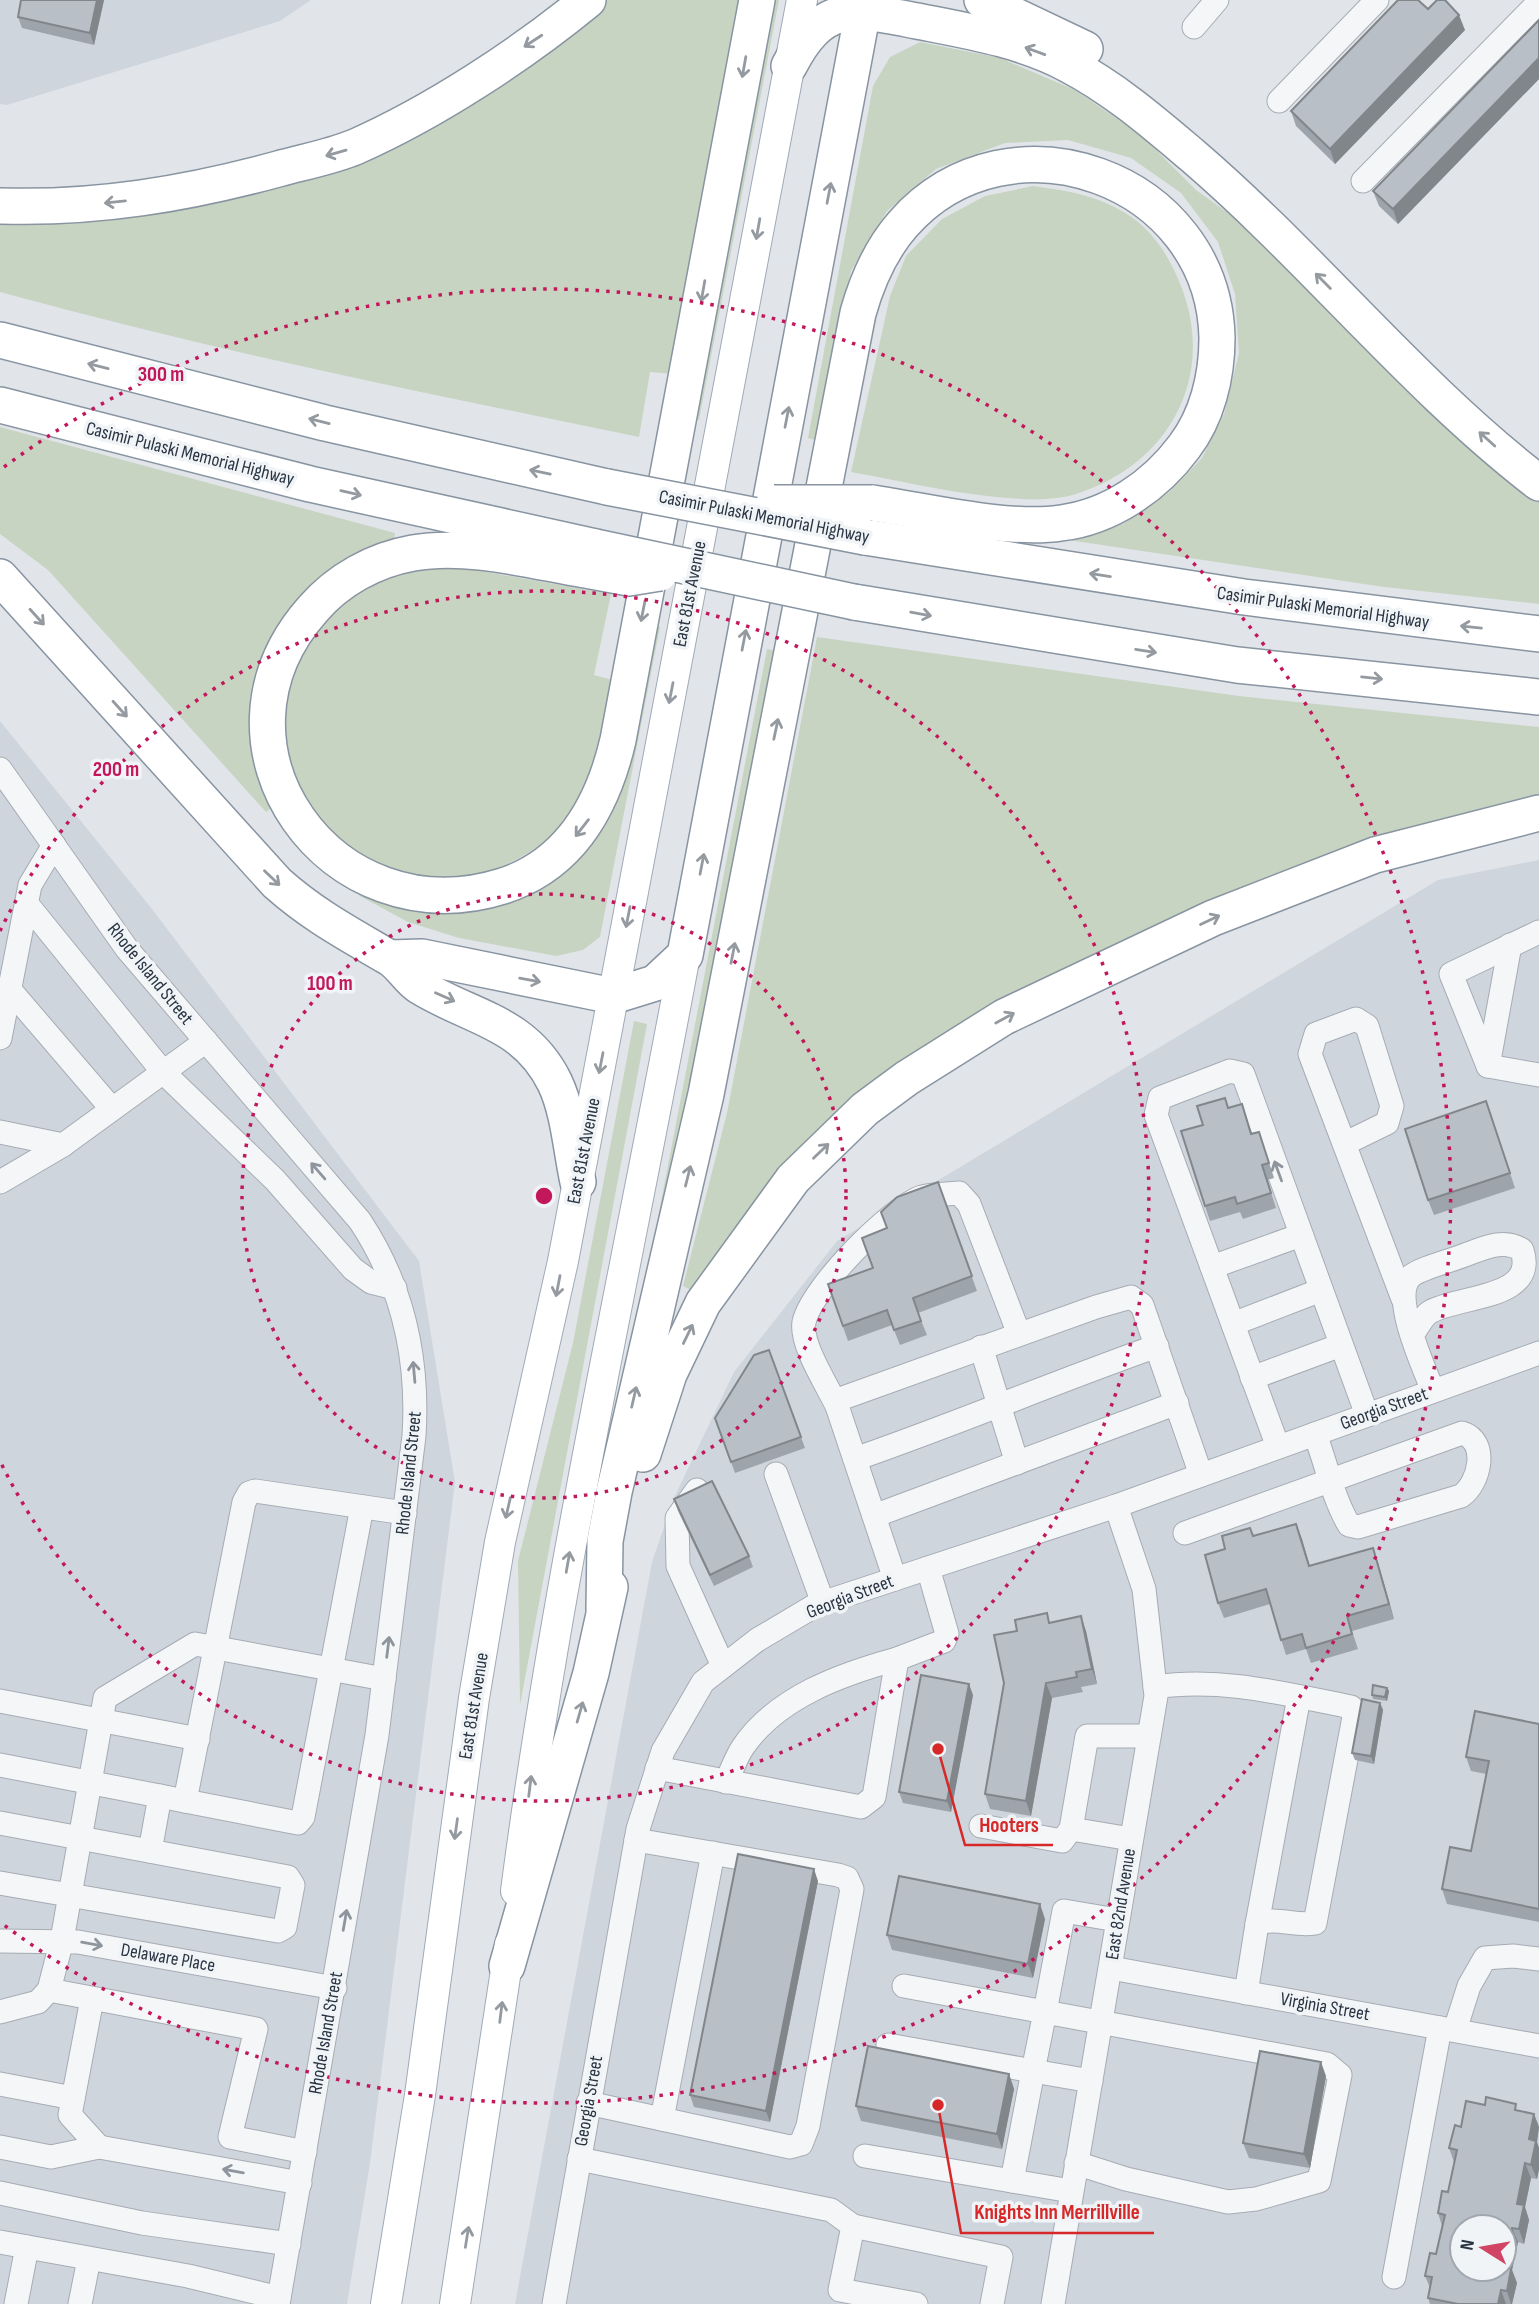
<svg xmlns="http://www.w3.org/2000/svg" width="1539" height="2304" font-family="'Sofia Sans Condensed',sans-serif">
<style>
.built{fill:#cfd5dc;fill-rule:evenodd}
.green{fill:#c8d4c2}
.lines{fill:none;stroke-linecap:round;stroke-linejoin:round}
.minor-casing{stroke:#a6acb4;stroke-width:25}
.major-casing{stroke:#a0aab6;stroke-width:32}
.highway-casing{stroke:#8894a1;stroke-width:38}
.minor{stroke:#f4f6f8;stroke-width:23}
.major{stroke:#fff;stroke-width:30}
.highway{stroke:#fff;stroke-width:35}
.highway-bridge-casing{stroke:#8894a1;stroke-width:38;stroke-linecap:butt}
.highway-bridge{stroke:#fff;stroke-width:35}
.wall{fill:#9ea4ab}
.shaded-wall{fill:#81868b}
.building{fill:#b8bfc7;stroke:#81868b;stroke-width:2;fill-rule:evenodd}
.oneway{stroke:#949aa0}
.oneway2{stroke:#8e959d}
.ring{fill:none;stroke:#c2185b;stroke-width:3.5;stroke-dasharray:3.5 7}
.labels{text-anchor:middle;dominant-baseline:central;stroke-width:7;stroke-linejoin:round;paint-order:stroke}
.street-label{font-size:19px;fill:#293442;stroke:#f1f4f7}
.centre{fill:#c2185b;stroke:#f1f4f7;stroke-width:3.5}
.ring-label{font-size:21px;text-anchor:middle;font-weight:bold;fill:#c2185b;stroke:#f1f4f7;stroke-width:7;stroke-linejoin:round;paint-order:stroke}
.leader{fill:none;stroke:#d62828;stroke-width:2.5}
.callout-dot{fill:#d62828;stroke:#f1f4f7;stroke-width:2.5}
.callout-label{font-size:21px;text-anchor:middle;font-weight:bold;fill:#d62828;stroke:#f1f4f7;stroke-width:7;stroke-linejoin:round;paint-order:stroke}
</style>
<rect width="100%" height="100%" fill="#e1e5ea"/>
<g class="built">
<polygon points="0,0 311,0 280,21 7,105 0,104"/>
<polygon points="0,721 152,909 419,1261 455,1482 370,2163 347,2304 0,2304"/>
<path d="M 1539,860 L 1539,2304 L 515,2304 L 652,1562 L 674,1498 L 734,1372 L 837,1241 L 1438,880 ZM 1462,2227 L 1504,2227 L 1504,2269 L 1462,2269 Z"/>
</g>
<g class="green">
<path d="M 604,0 L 745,0 L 673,374 L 650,372 L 639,437 C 425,393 210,350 0,292 L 0,219 L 149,214 L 263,192 L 353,159 Z"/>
<polygon points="769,0 779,0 699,420 690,417"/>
<polygon points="920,42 1000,58 1075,90 1141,135 1196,190 1281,251 1539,497 1539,604 1384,587 1068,540 1123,524 1169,492 1202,458 1224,414 1239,353 1235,294 1218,242 1181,193 1131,158 1068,140 1005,143 936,169 887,211 851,271 817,441 808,438 873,86 890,57"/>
<path d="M 1033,186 C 1071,191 1101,196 1133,218 C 1156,235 1171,260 1181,286 C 1217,378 1168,465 1076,494 C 1024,511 908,482 851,472 L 890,296 L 906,256 L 942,219 L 985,196 Z"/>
<polygon points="0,427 395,533 393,542 279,638 274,806 266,812 48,570 0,534"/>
<path d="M 452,566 L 611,594 L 594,675 L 613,680 C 604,724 600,772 574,810 C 557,834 535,851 509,863 C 369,931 224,766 313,637 C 333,606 367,577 404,569 C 419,566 436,567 452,566 Z"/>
<polygon points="650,625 660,627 600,937 583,950 556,956 459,938 408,922 358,895 405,908 447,912 586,843"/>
<polygon points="817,637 1239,696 1539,727 1539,796 1384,836 1257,881 1123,943 800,1155 730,1234 695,1292 683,1286 727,1113"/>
<polygon points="767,649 776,651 686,1121 659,1235 655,1233"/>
<polygon points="634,1021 647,1024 520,1705 518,1561 573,1343"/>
</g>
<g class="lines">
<defs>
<g id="minor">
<polyline points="1194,27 1217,0"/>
<polyline points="1279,101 1377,0"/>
<polyline points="1363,181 1539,2"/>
<path d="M 0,769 L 127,949 L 360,1221 C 403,1286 419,1358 414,1436 L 377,1735 L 278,2304"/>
<polyline points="27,904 163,1072 275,1180 353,1269 371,1282 395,1288"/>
<polyline points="1539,932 1451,974 1488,1066 1539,1075"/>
<polyline points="10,990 112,1109"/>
<polyline points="0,1038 30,885 54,845"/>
<polyline points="1488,1066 1510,945"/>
<polyline points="0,1132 63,1145 206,1041"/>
<polyline points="1344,1144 1387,1123 1392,1106 1367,1026 1356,1019 1316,1034 1310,1054 1403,1299"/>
<polyline points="0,1182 63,1145"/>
<polyline points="1212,1267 1301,1235"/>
<polyline points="1233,1324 1321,1290"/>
<path d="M 1413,1334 C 1417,1328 1423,1316 1430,1312 C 1459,1295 1538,1300 1522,1250 C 1504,1238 1484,1248 1465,1255 C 1453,1260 1418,1269 1410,1277 C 1391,1298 1424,1367 1433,1391"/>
<polyline points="981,1347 1017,1463"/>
<polyline points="1252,1378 1341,1345"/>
<path d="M 837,1406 C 827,1385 800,1344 804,1322 C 811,1289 890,1208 922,1197 C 933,1194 948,1194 959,1193 L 969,1204 L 1019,1334"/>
<polyline points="1278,1447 1156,1115 1160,1098 1230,1071 1243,1074 1367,1415"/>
<path d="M 855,1459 C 956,1424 1055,1382 1157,1346"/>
<polyline points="776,1474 823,1603"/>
<polyline points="697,1490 677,1518 678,1566 723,1666"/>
<polyline points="874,1516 1177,1403"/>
<path d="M 1185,1533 L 1462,1433 C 1489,1441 1480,1483 1461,1496 L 1358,1527 L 1349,1525 C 1333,1498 1326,1463 1315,1434"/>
<polyline points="895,1579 837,1406 840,1399 1096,1307 1131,1297 1142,1305 1201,1475"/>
<path d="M 1155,1687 C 1222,1677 1285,1694 1351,1707 L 1354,1717 L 1315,1923 C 1295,1927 1276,1916 1257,1924 L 1246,1993"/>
<polyline points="0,1701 198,1739"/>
<polyline points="0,1765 298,1823 303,1817 362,1507"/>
<polyline points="657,1768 861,1807 874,1797 897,1659 944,1641 947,1634 928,1568"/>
<path d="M 726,1782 C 732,1770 736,1757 743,1747 C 777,1697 842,1674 897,1659"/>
<polyline points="185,1801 244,1502 249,1493 255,1491 405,1513"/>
<polyline points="0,1823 288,1877 293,1885 285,1927 278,1931 0,1883"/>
<polyline points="981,1826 1062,1841 1071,1829 1087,1736 1149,1736"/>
<polyline points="1071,1829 1131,1839"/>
<polyline points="150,1851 160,1796"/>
<polyline points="1257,1924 1299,1697"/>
<polyline points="0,1941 78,1942 335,1988"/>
<polyline points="1111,1968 1539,2046"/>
<polyline points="92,1999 70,2115 99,2147"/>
<polyline points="0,2012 38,2002 49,1990"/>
<polyline points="1455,2030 1469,1986 1485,1958 1513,1956 1539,1959"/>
<polyline points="888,2045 1033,2071 1045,2012 904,1986"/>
<polyline points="0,2084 73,2098"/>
<polyline points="588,2103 790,2147 801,2144 808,2126 852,1889 847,1878 838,1875 636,1840"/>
<polyline points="662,2119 713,1853"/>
<polyline points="0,2147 51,2157 99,2147 300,2183"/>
<polyline points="305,2152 230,2137 256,2029 49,1990 62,1940 105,1698 195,1644 384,1679"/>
<polyline points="865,2156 1012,2181"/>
<polyline points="579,2159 831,2210 853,2226"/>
<polyline points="1076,2163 1126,2179 1228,2202 1256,2199 1319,2181 1340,2075 1327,2064 1045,2012 1064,1911 1117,1920"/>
<polyline points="1071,2191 1012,2181 1033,2071 1091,2081"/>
<polyline points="0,2193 142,2223 289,2244"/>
<polyline points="0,2242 188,2276 279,2298"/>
<polyline points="1394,2277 1440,2028"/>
<polyline points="16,2304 27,2247"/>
<polyline points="80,2304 89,2259"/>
<polyline points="554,2304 638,1829 663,1751 703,1682 757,1640 816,1605 1116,1506 1539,1353"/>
<polyline points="916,2304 840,2290 853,2226 1001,2257 992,2304"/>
<polyline points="1053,2304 1156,1696 1144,1589 1116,1506"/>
</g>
<g id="major">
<path d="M 516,1891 C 557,1576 627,1267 685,955"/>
<polyline points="386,2304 420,2095 474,1698 500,1542 563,1261 802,0"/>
<polyline points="455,2304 510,1944"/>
</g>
<g id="highway">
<polyline points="982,0 1085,49"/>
<path d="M 789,66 C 823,0 853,9 917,21 C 968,31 1023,40 1069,65 C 1115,89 1154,123 1193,156 C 1313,259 1413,386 1539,483"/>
<path d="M 0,206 C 96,209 186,194 278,169 C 303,162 331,157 355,147 C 434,112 521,55 588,0"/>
<polyline points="0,340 325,423 607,487"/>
<polyline points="0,405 310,484 596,547"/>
<polyline points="865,537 1244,597 1539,634"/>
<path d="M 591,571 C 534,562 470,543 413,553 C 374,560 338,580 313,609 C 192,745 331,940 503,886 C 571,864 603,805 618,740 L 757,0"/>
<path d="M 0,577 L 277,883 C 313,915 347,933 388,957 C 400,963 407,978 419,986 C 470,1018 525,1021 555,1083 C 569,1113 571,1150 578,1182"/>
<polyline points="854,602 1237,665 1539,697"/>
<polyline points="391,958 422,957 613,996 655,983 685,955 865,0"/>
<polyline points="643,1454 669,1374 703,1303 793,1179 865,1109 907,1078 1004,1017 1213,918 1375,855 1539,813"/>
<path d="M 604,1609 L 605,1541 L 614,1492 L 706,1094 L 858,313 C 867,281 881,249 903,224 C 1009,104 1214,178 1217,338 C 1217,377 1207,417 1184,447 C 1155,486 1110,517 1061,523 C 1007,531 928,511 872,503"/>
<polyline points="507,1966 591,1673 610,1587"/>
</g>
</defs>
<use href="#minor" class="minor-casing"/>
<use href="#major" class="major-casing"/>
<use href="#highway" class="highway-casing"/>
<use href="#minor" class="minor"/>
<use href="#major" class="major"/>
<use href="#highway" class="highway"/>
<defs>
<g id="highway-bridge">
<polyline points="607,487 865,537"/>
<polyline points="774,503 872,503"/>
<polyline points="596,547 854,602"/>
<polyline points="591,571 629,578 660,573"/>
</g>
</defs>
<use href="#highway-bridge" class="highway-bridge-casing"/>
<use href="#highway-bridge" class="highway-bridge"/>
</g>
<g class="wall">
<polygon points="104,0 94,45 22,28 18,17"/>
<polygon points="1428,9 1465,30 1335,164 1296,126 1291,111"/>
<polygon points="1539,20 1539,79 1398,224 1379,206 1373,191"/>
<polygon points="1486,1101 1515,1188 1434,1215 1428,1200"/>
<polygon points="1228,1108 1264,1147 1274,1178 1267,1180 1276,1208 1243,1219 1240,1212 1210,1221 1205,1206 1203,1125"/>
<polygon points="938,1182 977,1291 918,1313 927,1335 900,1345 892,1325 848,1341 828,1284 873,1268 887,1228"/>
<polygon points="769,1350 805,1448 735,1473 715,1418"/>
<polygon points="674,1499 749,1556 753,1567 714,1586 678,1511"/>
<polygon points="1296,1524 1310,1566 1373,1548 1378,1563 1394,1619 1352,1631 1358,1649 1311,1663 1306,1649 1286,1655 1270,1604 1224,1618 1218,1603 1225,1549 1250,1528 1253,1536"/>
<polygon points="1050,1623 1086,1631 1097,1684 1081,1687 1083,1692 1052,1698 1031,1816 990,1809 985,1794"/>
<polygon points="1387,1688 1389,1691 1387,1701 1373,1699 1372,1695"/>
<polygon points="973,1695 951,1812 903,1803 899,1792"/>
<polygon points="1380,1703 1383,1710 1374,1764 1355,1760 1352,1753"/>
<polygon points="1539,1724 1539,1922 1447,1904 1442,1889 1471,1851 1486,1774 1471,1771 1466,1757"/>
<polygon points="818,1881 770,2122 694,2107 690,2095"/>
<polygon points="1045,1919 1033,1978 892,1950 887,1935"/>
<polygon points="1009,2074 1014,2089 1002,2149 861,2121 856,2106"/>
<polygon points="1326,2076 1310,2168 1249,2158 1243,2143"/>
<polygon points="1485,2105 1534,2114 1539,2127 1537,2142 1539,2148 1539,2169 1537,2179 1531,2178 1525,2207 1529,2220 1524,2244 1518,2242 1512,2270 1517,2283 1512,2304 1430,2304 1428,2298 1430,2288 1425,2276 1436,2254 1442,2226 1438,2213 1448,2192 1454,2162 1449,2148"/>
</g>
<g class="shaded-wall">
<polygon points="97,0 104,0 94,45 90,33"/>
<polygon points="1459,15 1465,30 1335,164 1330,149"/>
<polygon points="1539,58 1539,79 1398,224 1393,209"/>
<polygon points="1296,1524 1302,1539 1314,1581 1309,1566"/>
<polygon points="1373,1548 1378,1563 1394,1619 1389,1604"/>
<polygon points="1081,1616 1086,1631 1097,1684 1092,1669"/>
<polygon points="1046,1683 1052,1698 1031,1816 1026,1801"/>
<polygon points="969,1684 973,1695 951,1812 947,1801"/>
<polygon points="1387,1688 1389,1691 1387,1701 1385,1697"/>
<polygon points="1380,1703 1383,1710 1374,1764 1371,1756"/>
<polygon points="814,1869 818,1881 770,2122 766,2111"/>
<polygon points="1040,1904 1045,1919 1033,1978 1028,1964"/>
<polygon points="1321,2062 1326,2076 1310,2168 1304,2154"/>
<polygon points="1009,2074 1014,2089 1002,2149 997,2134"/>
<polygon points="1534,2114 1539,2127 1537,2142 1539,2148 1539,2169 1537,2179 1531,2165 1529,2139"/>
<polygon points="1525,2163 1531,2178 1525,2207 1529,2220 1524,2244 1519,2229 1517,2204"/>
<polygon points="1512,2228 1518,2242 1512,2270 1517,2283 1512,2304 1511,2304 1507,2291 1504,2267"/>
<polygon points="1501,2290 1506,2304 1498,2304"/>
</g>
<g class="building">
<polygon points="21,0 97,0 90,33 18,17"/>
<polygon points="1398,0 1418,0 1428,9 1437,0 1445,0 1459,15 1330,149 1291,111"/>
<polygon points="1539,20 1539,58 1393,209 1373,191"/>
<polygon points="1225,1098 1228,1108 1242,1104 1251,1134 1259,1132 1269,1163 1262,1165 1271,1193 1237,1204 1235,1197 1205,1206 1181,1131 1203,1125 1197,1106"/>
<polygon points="1486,1101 1510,1173 1428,1200 1405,1129"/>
<polygon points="938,1182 972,1276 913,1298 921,1321 894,1330 887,1310 843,1326 828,1284 873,1268 862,1238 887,1228 881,1212 897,1197"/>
<polygon points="769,1350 801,1437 731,1462 715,1418 754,1355"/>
<polygon points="712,1481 749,1556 710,1575 674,1499"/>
<polygon points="1296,1524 1309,1566 1373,1548 1389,1604 1347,1616 1352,1634 1306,1648 1302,1634 1281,1640 1266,1589 1218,1603 1205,1555 1225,1549 1222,1536 1250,1528 1253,1536"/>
<polygon points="1047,1613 1049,1623 1081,1616 1092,1669 1076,1672 1077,1677 1046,1683 1026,1801 985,1794 1004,1683 994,1635 1017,1631 1015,1620"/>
<polygon points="921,1675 969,1684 947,1801 899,1792"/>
<polygon points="1373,1685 1387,1688 1385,1697 1372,1695"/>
<polygon points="1362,1699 1380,1703 1371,1756 1352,1753"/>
<polygon points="1475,1711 1539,1724 1539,1909 1442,1889 1450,1847 1471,1851 1489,1761 1466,1757"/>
<polygon points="738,1854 814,1869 766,2111 690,2095"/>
<polygon points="899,1876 1040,1904 1028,1964 887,1935"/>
<polygon points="868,2046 1009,2074 997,2134 856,2106"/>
<polygon points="1260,2051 1321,2062 1304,2154 1243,2143"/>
<path d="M 1486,2097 L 1516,2104 L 1515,2110 L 1534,2114 L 1529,2139 L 1536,2141 L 1531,2165 L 1525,2163 L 1517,2204 L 1524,2205 L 1519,2229 L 1512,2228 L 1504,2267 L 1511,2269 L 1507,2291 L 1501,2290 L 1498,2304 L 1458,2304 L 1428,2298 L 1432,2277 L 1425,2276 L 1430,2253 L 1436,2254 L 1445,2215 L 1438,2213 L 1442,2191 L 1448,2192 L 1457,2150 L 1449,2148 L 1455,2125 L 1461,2127 L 1466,2101 L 1485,2105 ZM 1462,2227 L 1504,2227 L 1504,2269 L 1462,2269 Z"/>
</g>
<defs><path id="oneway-shaft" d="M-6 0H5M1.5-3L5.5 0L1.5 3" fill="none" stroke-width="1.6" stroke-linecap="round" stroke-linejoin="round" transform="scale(1.75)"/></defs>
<g class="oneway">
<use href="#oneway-shaft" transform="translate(533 41) rotate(147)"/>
<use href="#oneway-shaft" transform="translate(1035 51) rotate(-160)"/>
<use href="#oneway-shaft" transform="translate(744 67) rotate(100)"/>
<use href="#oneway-shaft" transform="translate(336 153) rotate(164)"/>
<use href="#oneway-shaft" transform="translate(829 193) rotate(-79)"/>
<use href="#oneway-shaft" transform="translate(115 202) rotate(174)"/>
<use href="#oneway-shaft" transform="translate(758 229) rotate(100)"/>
<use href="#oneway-shaft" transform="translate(1323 281) rotate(-135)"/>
<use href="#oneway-shaft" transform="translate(703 291) rotate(100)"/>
<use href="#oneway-shaft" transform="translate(98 366) rotate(-166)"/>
<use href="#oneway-shaft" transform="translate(787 417) rotate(-79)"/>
<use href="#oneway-shaft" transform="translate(319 421) rotate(-166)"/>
<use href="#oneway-shaft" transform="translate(1487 439) rotate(-138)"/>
<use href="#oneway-shaft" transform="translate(540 472) rotate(-168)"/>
<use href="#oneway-shaft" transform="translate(351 493) rotate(13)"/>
<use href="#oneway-shaft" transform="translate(1100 575) rotate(-171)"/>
<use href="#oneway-shaft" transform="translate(643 611) rotate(101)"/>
<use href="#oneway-shaft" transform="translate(921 614) rotate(10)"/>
<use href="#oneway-shaft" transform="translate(37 617) rotate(48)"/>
<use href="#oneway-shaft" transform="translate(1471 627) rotate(-174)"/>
<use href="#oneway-shaft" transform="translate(744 640) rotate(-79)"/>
<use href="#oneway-shaft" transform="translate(1146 651) rotate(9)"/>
<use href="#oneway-shaft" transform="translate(1372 678) rotate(6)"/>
<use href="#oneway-shaft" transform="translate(671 693) rotate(101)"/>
<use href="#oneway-shaft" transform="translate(120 709) rotate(48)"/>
<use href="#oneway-shaft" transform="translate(776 729) rotate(-78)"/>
<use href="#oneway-shaft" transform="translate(582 828) rotate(128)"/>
<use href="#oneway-shaft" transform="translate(702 864) rotate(-79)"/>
<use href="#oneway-shaft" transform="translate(272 878) rotate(44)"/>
<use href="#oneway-shaft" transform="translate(628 917) rotate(101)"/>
<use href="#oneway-shaft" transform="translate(1210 920) rotate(-25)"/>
<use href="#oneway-shaft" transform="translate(733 953) rotate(-79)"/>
<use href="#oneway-shaft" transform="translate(530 980) rotate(10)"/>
<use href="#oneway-shaft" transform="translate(445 997) rotate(24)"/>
<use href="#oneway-shaft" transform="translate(1005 1018) rotate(-29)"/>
<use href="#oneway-shaft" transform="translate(601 1063) rotate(101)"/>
<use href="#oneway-shaft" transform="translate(821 1151) rotate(-44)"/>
<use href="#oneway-shaft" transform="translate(688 1176) rotate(-76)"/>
<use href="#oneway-shaft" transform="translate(558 1286) rotate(101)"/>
<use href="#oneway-shaft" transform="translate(688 1334) rotate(-64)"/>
<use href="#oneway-shaft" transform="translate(634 1397) rotate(-77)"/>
<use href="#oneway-shaft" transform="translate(508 1508) rotate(103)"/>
<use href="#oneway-shaft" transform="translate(568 1562) rotate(-80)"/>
<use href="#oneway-shaft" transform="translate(580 1712) rotate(-74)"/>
<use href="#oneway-shaft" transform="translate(530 1786) rotate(-83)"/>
<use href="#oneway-shaft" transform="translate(456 1829) rotate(98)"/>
<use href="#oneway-shaft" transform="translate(501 2012) rotate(-83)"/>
<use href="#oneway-shaft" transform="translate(467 2237) rotate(-81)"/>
</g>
<g class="oneway2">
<use href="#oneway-shaft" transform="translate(318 1171) rotate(-131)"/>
<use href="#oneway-shaft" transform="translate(1278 1171) rotate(-110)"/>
<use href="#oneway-shaft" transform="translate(414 1372) rotate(-95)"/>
<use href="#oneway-shaft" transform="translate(388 1647) rotate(-83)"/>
<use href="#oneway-shaft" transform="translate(345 1920) rotate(-80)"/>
<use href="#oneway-shaft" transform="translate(92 1944) rotate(10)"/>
<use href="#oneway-shaft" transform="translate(233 2171) rotate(-170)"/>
</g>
<g class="ring">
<circle cx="544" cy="1196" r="302"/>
<path d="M0 931A605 605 0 1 1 0 1461"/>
<path d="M4 467A907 907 0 1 1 4 1925"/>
</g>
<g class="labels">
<g class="street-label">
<text transform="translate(190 454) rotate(14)">Casimir Pulaski Memorial Highway</text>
<text transform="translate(764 517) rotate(11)">Casimir Pulaski Memorial Highway</text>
<text transform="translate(690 594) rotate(-79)">East 81st Avenue</text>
<text transform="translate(1323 608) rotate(8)">Casimir Pulaski Memorial Highway</text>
<text transform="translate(150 974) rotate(51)">Rhode Island Street</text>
<text transform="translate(584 1151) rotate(-79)">East 81st Avenue</text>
<text transform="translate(1384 1409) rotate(-20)">Georgia Street</text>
<text transform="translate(409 1473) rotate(-84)">Rhode Island Street</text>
<text transform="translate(850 1597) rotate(-21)">Georgia Street</text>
<text transform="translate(474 1706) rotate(-81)">East 81st Avenue</text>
<text transform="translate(1121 1904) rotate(-81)">East 82nd Avenue</text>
<text transform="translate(168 1958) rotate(10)">Delaware Place</text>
<text transform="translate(1325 2007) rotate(10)">Virginia Street</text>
<text transform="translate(326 2033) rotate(-80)">Rhode Island Street</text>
<text transform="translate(589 2101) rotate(-80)">Georgia Street</text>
</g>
</g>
<circle cx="544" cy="1196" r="10" class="centre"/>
<g class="ring-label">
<text x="161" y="381">300 m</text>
<text x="116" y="776">200 m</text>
<text x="330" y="990">100 m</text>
</g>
<path class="leader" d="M938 1749L965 1845H1053M938 2105L961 2233H1154"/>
<g class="callout-dot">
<circle cx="938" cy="1749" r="7"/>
<circle cx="938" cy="2105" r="7"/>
</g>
<g class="callout-label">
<text x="1009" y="1832">Hooters</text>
<text x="1057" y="2219">Knights Inn Merrillville</text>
</g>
<g transform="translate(1483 2248) rotate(281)"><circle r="33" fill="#f1f4f7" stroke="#a1a7af" stroke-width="2"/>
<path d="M0-5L12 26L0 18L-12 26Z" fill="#d04563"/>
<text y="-10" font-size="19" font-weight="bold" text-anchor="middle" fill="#293442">N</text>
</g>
</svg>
